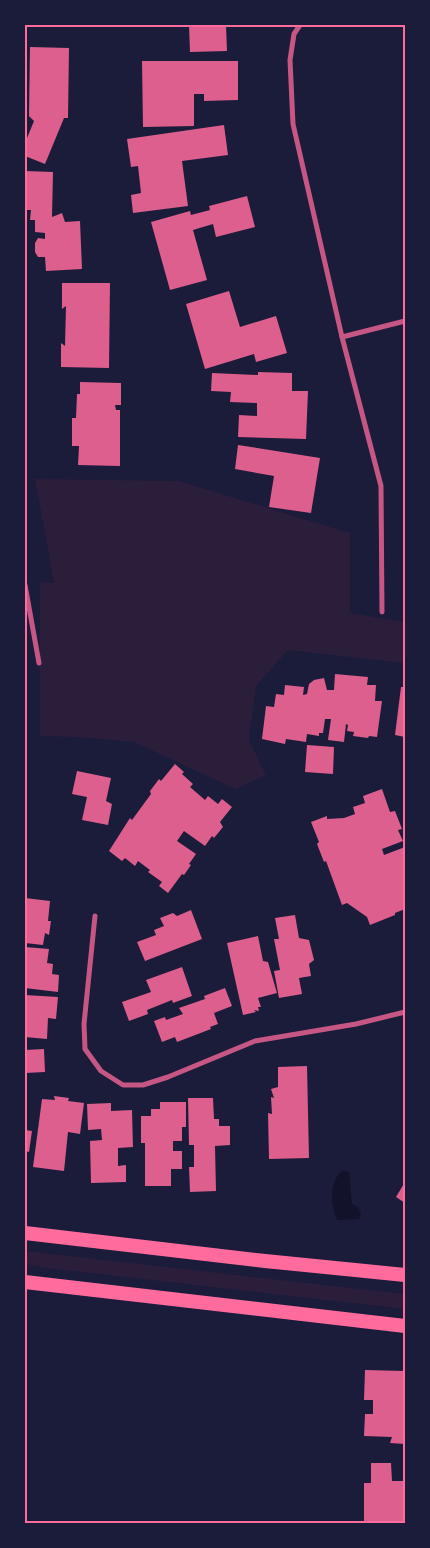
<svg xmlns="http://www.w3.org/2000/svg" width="430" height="1548" font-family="Roboto,sans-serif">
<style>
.green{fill:#2a1e3b}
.water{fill:#12122b}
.building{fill:#dd5f8e}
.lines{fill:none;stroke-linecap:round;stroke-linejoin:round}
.minor{stroke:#c65784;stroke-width:5}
.trunk{stroke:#ff6b9d;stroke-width:14}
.neatline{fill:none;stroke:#ff6b9d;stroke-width:2}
</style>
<rect width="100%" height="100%" fill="#1b1b3a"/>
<g class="green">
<polygon points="35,479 179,481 350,533 350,613 405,622 403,663 288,650 256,686 249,740 266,775 235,789 134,742 79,737 40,736 40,582 54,583"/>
<polygon points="25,1251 405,1294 405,1309 46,1268 25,1264"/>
</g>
<path class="water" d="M 342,1171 L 349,1172 L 352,1204 L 358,1207 L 361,1213 L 359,1219 L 338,1220 C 330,1207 329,1181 342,1171 Z"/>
<g class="building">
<polygon points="189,25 226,25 227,51 190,52"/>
<polygon points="30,47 69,48 68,118 64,118 45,164 25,156 25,143 34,121 29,116"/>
<polygon points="142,61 238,61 238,100 204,101 204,94 194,94 194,126 143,127"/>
<polygon points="224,125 228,155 182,161 188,206 133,213 131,195 141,193 138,166 131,167 127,139"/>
<polygon points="25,171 53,172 52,217 62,213 65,222 80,221 82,269 46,271 45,257 38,257 35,252 35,243 38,238 45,239 45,233 35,232 35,220 30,220 31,210 25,210"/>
<polygon points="247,196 255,227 216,237 213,224 193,230 207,280 170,290 151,222 190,211 191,215 210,210 209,206"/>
<polygon points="62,283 110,283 109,368 61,367 61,343 65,346 66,306 62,309"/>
<polygon points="229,291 240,327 276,316 287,353 256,362 254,354 205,369 186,304"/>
<polygon points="258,372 292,373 292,391 308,391 306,439 238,437 239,415 257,416 257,403 230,402 231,392 211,391 212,373 258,375"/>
<polygon points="80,382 121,383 121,405 115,405 116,410 120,410 120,466 78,465 79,446 72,446 72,418 76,418 77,394 80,394"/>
<polygon points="238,445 320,458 311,513 269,507 274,476 235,469"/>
<polygon points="335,674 368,677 367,685 376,685 375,701 382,701 377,737 369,736 368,738 353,736 354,732 347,731 348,725 346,724 344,742 328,740 331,719 325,719 323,733 319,733 319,736 307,734 306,742 286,739 285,744 262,739 266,706 274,707 276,694 284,695 285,685 304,687 303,695 307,694 309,684 314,680 324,678 327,690 334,690"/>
<polygon points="401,687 405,687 405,737 395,735"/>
<polygon points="307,745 334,747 333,774 305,772"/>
<polygon points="175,764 184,772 182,774 193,784 190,787 205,800 208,796 218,804 222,799 232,807 220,822 223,827 214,838 212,836 205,846 184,831 177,841 196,854 189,864 191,865 184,875 182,874 168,893 159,886 162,882 148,872 150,870 138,861 135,866 125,858 122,861 109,851 130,818 132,820 151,794 150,791 159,779 161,781"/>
<polygon points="77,771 111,778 106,801 112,804 108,825 82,820 87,797 72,794"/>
<polygon points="382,789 390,812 395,811 402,829 398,830 403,841 382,849 384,855 405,847 405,909 395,913 395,915 370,925 367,917 347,903 342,905 326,861 324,862 317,844 319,842 311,822 327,816 327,819 344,818 355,814 353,807 365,803 363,796"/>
<polygon points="25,898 50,901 48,921 51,921 49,935 45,933 43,945 25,943"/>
<polygon points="191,910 202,939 145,961 137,942 156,935 154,930 164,926 160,918 173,913 177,916"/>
<polygon points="295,915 299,938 309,940 314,960 309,964 311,976 299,978 302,994 279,998 274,971 280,970 274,939 279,939 275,918"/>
<polygon points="258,936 263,961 268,962 277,993 258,998 261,1007 258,1007 259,1011 254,1010 256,1012 243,1015 227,943"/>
<polygon points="25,947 49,949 47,963 53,964 52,974 59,975 58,992 25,988"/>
<polygon points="182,967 192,996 173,1003 172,1000 147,1010 148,1014 129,1021 122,1002 151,992 146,980"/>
<polygon points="225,988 232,1006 214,1013 218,1024 210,1027 211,1029 177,1042 175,1037 162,1042 154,1021 165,1017 166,1020 183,1014 179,1008 205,999 204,996"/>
<polygon points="25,995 58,997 56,1019 48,1018 47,1039 25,1037"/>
<polygon points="44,1049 45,1072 25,1073 25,1050"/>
<polygon points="307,1066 309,1158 269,1159 268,1113 272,1114 271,1097 274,1098 271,1089 278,1087 278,1067"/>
<polygon points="54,1096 69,1098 68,1101 84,1103 80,1134 68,1132 64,1171 33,1167 42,1099 55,1100"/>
<polygon points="188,1098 213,1098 214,1119 219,1119 219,1126 230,1126 230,1145 215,1146 216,1191 190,1192 189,1167 194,1167 194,1145 189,1145"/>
<polygon points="160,1102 186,1102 186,1127 182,1127 182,1141 173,1141 173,1151 182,1151 182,1169 171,1169 171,1186 145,1186 145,1143 141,1143 141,1116 151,1116 151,1109 160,1109"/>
<polygon points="111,1103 111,1111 132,1110 133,1147 118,1148 118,1166 126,1165 126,1182 91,1183 90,1141 102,1140 101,1129 88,1130 87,1104"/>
<polygon points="25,1130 32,1131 29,1152 25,1151"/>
<polygon points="405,1182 405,1203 396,1197"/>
<polygon points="365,1370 405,1371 405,1444 390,1443 392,1437 364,1436 365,1414 373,1414 373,1400 364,1400"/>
<polygon points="371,1463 391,1463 392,1481 405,1481 405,1523 364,1523 364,1483 371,1483"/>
</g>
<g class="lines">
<g class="minor">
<polyline points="300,25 294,34 290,60 293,124 342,337 381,486 382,612"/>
<polyline points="342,337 405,321"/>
<polyline points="25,585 39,663"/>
<polyline points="95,916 84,1024 85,1049 101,1071 123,1085 143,1085 168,1077 255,1041 356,1024 405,1012"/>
</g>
<g class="trunk">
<polyline points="25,1233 265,1261 405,1275"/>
<polyline points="25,1282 405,1326"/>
</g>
</g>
<rect width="430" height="1548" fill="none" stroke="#1b1b3a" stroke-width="52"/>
<rect x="26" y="26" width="378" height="1496" class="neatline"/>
</svg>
